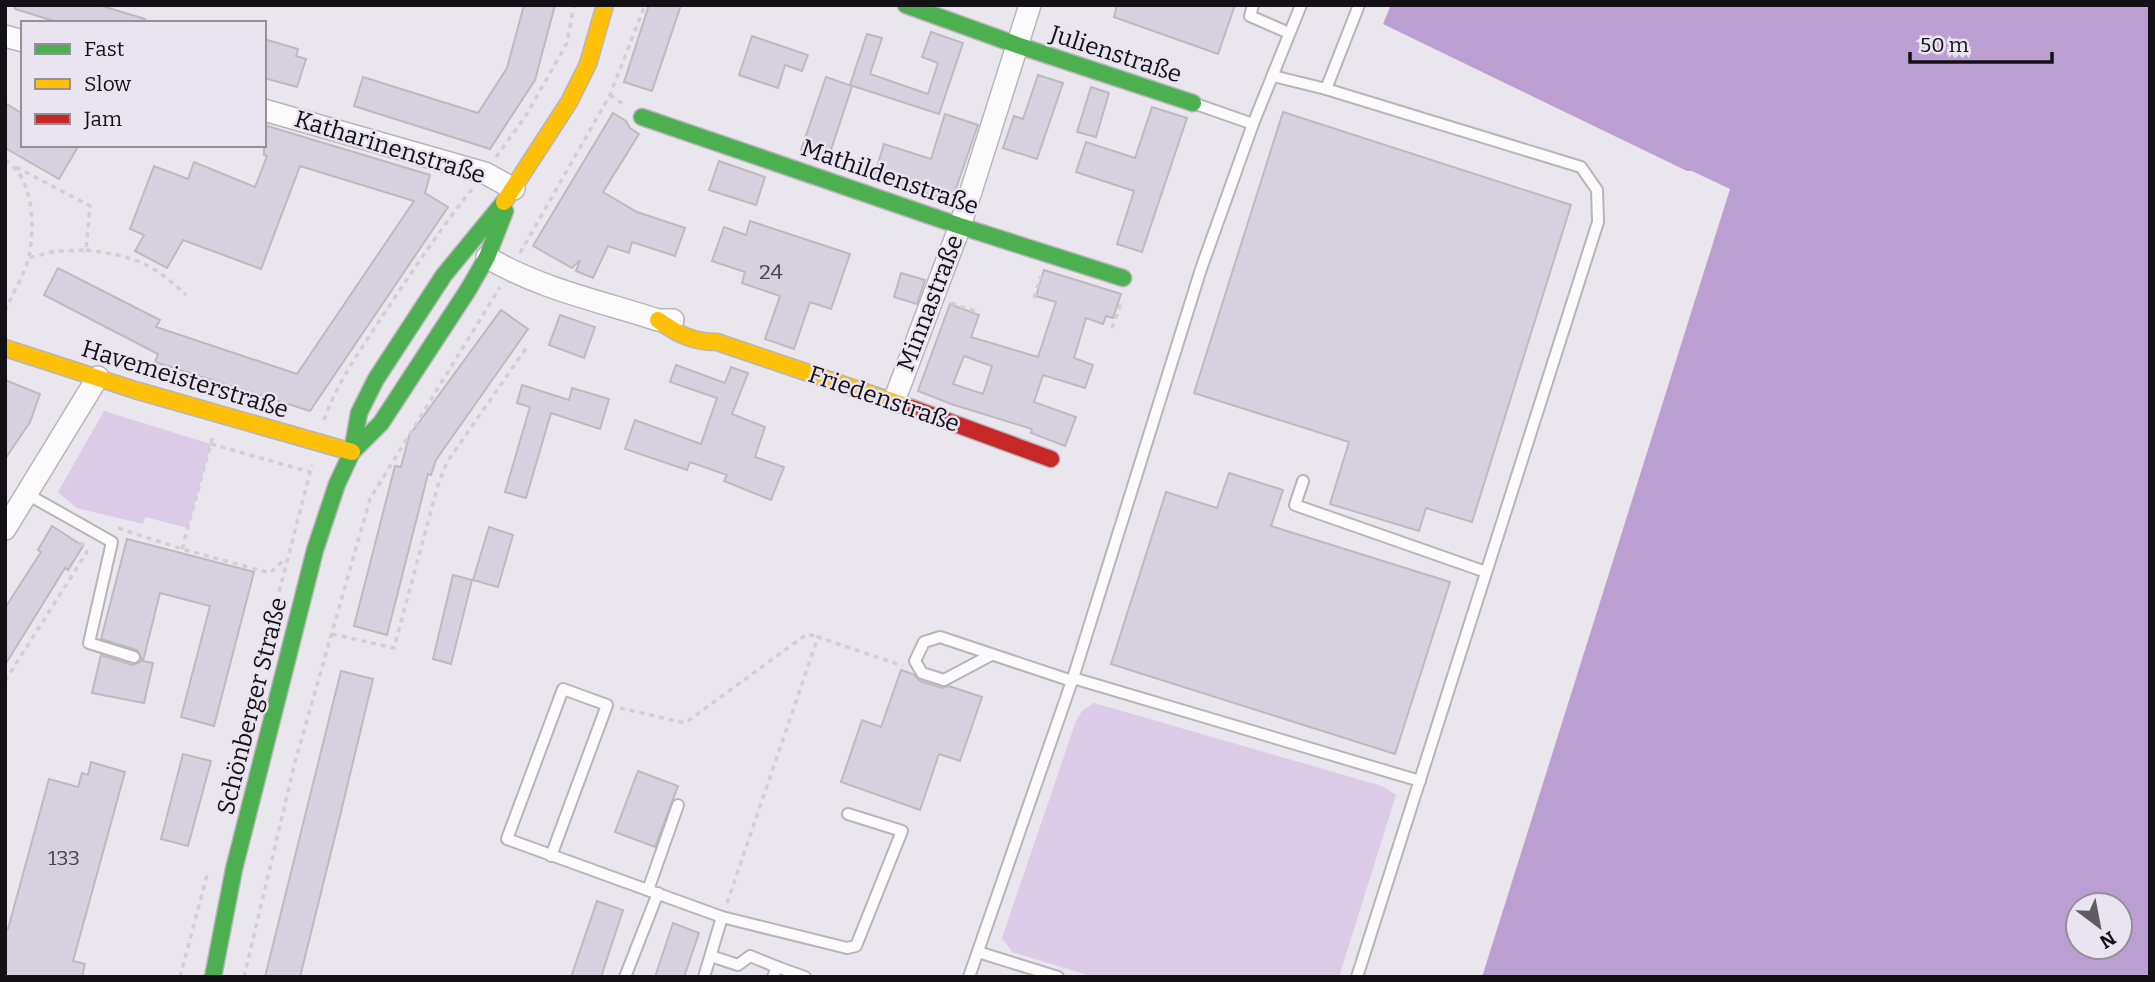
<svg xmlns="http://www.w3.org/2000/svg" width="2155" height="982" font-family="Bitter,serif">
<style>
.green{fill:#dbcbe6}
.water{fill:#bc9fd2;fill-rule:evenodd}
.building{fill:#d7d0de;stroke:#bdbabf;stroke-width:2;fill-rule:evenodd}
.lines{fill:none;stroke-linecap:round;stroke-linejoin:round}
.lane-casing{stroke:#b8b5ba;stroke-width:14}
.street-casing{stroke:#b8b5ba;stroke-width:24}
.fast-casing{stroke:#b8b5ba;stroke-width:19}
.slow-casing{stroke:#b8b5ba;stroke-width:19}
.jam-casing{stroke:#b8b5ba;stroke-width:19}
.path{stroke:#d0cfd1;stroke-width:3.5;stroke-dasharray:5 5;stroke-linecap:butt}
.lane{stroke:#fcfbfc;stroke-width:10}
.street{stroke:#fcfbfc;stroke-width:21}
.fast{stroke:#4caf50;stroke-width:16}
.slow{stroke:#ffc107;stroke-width:16}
.jam{stroke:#c62828;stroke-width:16}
.labels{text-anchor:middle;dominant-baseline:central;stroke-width:5;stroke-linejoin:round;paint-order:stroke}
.number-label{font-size:21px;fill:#47444a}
.street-label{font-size:24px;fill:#131115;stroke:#eae3f0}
</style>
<rect width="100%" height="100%" fill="#eae6ed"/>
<g class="green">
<polygon points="104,411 211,444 188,528 145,517 143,524 77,508 58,492"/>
<polygon points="1094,703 1382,786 1396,795 1339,977 1094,977 1012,952 1002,938 1076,721 1082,711"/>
</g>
<path class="water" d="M1391 5H2150V977H1482L1730 189 1692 171H1687L1383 24ZM2078 905H2120V947H2078Z"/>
<g class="building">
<polygon points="15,5 99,5 145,19 144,23 60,23 15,9"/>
<polygon points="524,5 555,5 535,80 490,149 354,106 363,77 478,113 507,68"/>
<polygon points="649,5 681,5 652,91 624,82"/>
<polygon points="1117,5 1235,5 1218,54 1114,17"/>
<polygon points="931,32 963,43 939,114 850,85 867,34 882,38 870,74 928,94 938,63 922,57"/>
<polygon points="752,36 808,55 802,71 785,65 778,88 739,75"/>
<polygon points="264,39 298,49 296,56 306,59 297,87 264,78"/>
<polygon points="1038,75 1063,83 1037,159 1003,148 1014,116 1023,119"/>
<polygon points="826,77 852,86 828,159 801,150"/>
<polygon points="1091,87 1109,93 1096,137 1077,132"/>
<polygon points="5,103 23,114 23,145 79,145 59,179 5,148"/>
<polygon points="1152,107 1187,118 1142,252 1117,244 1134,191 1076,172 1086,142 1135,158"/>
<polygon points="1283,112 1571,205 1472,522 1426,508 1419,531 1330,504 1349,442 1194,393"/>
<polygon points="613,113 626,121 630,128 639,134 603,192 637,212 685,228 675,256 632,242 629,253 608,246 593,278 576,271 580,260 572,268 533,246"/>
<polygon points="945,114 978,125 954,194 945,199 894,183 895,179 875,173 884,144 931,159"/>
<polygon points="264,125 430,175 425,193 448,207 310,411 155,362 158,354 44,295 58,268 160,320 156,327 297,374 414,201 300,166 261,269 183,240 167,268 135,251 144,235 130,229 154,166 188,179 194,162 255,187 267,156 264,155"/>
<polygon points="719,161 765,177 756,205 709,190"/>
<polygon points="750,221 850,254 831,309 810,302 794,349 765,339 780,296 742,283 745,272 712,261 724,227 746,235"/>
<path d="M1044 270 1121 294 1113 318 1106 316 1103 324 1086 318 1074 358 1093 365 1085 388 1043 375 1034 402 1076 417 1065 446 1031 433 1032 429 951 404 918 391 950 304 979 315 971 337 1038 357 1056 302 1036 296ZM964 356 992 366 983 394 953 384Z"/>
<polygon points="901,273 925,280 917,304 894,297"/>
<polygon points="501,310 528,329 436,460 431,475 428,474 387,635 354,626 395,466 401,467 409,436"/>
<polygon points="560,315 595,327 584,358 549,345"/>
<polygon points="676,365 725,383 731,367 748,373 732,414 765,427 755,457 784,467 771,500 724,481 727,475 690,462 687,470 625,449 635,420 701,444 717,398 670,382"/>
<polygon points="5,380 40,394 30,422 5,459"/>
<polygon points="522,385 569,400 572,388 609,399 600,429 551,413 526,498 505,492 530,407 517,403"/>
<polygon points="1229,473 1283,490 1271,526 1450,582 1395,754 1111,664 1166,492 1217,508"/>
<polygon points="52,526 83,546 68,570 65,568 5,665 5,608 41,552 38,550"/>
<polygon points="489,527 513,535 498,587 473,580"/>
<polygon points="127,539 254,572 214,726 181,717 210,606 160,593 143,661 153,663 144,703 92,693 101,655 132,665 139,663 142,659 137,650 101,639"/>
<polygon points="453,575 472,580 451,664 433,659"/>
<polygon points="901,670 913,674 920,681 942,688 949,686 982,697 960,761 939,754 920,810 841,782 862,720 881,727"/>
<polygon points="341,671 373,679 339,820 300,977 265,977"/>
<polygon points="183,754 211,761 188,846 161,839"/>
<polygon points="91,762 125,772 73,961 85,964 82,977 5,977 5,928 8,929 49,779 78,787 82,773 88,775"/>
<polygon points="638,771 678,786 655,847 615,832"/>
<polygon points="597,901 623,910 601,977 571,977"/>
<polygon points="673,923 699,933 684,977 655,977"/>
</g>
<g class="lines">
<g class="lane-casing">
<g id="lane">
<polyline points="1253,5 1250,16 1289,33"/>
<polyline points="1273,76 1326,89 1581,167 1597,190 1598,222 1357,977"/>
<polyline points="1326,89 1359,5"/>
<polyline points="1193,103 1253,124"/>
<polyline points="1303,481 1295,505 1486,572"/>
<polyline points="27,494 112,542 89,643 134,657"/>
<polyline points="991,655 944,680 922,673 915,661 924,642 940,637 1072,681"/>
<polyline points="1073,678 1420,781"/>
<polyline points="551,856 607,705 563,689 507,839 722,917"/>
<polyline points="648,890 678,805"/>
<polyline points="978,952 1058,977"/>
<polyline points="711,956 738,965 750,956 777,967"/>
<polyline points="625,977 658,893"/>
<polyline points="704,977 722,917 847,948 856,946 902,831 848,814"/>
<polyline points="773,977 777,967 805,977"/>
<polyline points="969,977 1073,678 1201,269 1253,124 1301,5"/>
</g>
</g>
<g class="street-casing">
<g id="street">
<polyline points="5,36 23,41"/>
<polyline points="264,110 485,173 514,189"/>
<path d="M487 257C537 288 603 302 658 320H673"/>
<polyline points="894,401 960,226 1030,5"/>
<polyline points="5,529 98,377"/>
</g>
</g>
<g class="fast-casing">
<g id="fast">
<polyline points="906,5 1017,45 1193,103"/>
<polyline points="642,117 960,226 1123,278"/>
<polyline points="352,452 381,423 468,290 487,257 505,211"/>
<polyline points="213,977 234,869 315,550 337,484 352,452 359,413 376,379 444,275 504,202"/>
</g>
</g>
<g class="slow-casing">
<g id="slow">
<polyline points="504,202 569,102 588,64 605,5"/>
<path d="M658 320C677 334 693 342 717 342L912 408"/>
<polyline points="5,348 135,390 352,452"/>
</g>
</g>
<g class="jam-casing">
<polyline id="jam" points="912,408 1051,459"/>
</g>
<g class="path">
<polyline points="610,95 623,104"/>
<polyline points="496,157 525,117 567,43 574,5"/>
<path d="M5 160C34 178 35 225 29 256 25 275 12 293 5 312"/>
<polyline points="16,167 90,206 86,250 56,251 28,258"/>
<path d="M86 250C133 256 151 262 186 295"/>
<polyline points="520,253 610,95 645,5"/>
<polyline points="1034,298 1041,276"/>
<polyline points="951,303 980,313"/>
<polyline points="1112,328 1122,300"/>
<path d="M324 420C335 387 357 355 376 326 407 279 438 232 472 189"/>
<polyline points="211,444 310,472"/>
<polyline points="118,528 182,549 270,573 284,560"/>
<polyline points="182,549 213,436"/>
<polyline points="332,634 394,648 438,485 447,462 527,347"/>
<polyline points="5,681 87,552 85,546 79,542"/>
<polyline points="249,708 312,465"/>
<polyline points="620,708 685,723 807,634 818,637"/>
<polyline points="727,903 818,637 903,666"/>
<polyline points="180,977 207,875"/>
<polyline points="244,977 295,762 370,499 500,287"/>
</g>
<use href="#lane" class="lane"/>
<use href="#street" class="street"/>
<use href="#fast" class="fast"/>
<use href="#slow" class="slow"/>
<use href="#jam" class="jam"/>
</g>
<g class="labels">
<g class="number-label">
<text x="771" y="272">24</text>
<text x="64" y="858">133</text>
</g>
<g class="street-label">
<text transform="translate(1116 54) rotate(18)">Julienstraße</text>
<text transform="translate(390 147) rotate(17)">Katharinenstraße</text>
<text transform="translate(890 177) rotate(19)">Mathildenstraße</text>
<text transform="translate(930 303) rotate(-69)">Minnastraße</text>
<text transform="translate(185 379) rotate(17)">Havemeisterstraße</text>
<text transform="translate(884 399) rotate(19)">Friedenstraße</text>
<text transform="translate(252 706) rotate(-76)">Schönberger Straße</text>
</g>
</g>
<rect width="2155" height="982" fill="none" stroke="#131115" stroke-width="14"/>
<rect x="21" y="21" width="245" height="126" fill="#eae3f0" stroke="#948f98" stroke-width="2"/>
<rect x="35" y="44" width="35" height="10" fill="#4caf50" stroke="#948f98" stroke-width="2"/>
<text x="84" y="56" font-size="21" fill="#131115">Fast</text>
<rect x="35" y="79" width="35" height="10" fill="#ffc107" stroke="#948f98" stroke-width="2"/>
<text x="84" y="91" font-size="21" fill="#131115">Slow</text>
<rect x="35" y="114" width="35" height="10" fill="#c62828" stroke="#948f98" stroke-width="2"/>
<text x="84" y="126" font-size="21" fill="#131115">Jam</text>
<g transform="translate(2099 926) rotate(148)"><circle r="33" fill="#eae3f0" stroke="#948f98" stroke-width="2"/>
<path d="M0-5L12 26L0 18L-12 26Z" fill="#5e5c61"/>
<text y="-10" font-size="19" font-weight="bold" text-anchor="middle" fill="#131115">N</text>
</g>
<path d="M1910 52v10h142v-10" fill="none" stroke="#131115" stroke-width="3.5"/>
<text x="1920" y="52" font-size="21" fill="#131115" stroke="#eae3f0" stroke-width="5" paint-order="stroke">50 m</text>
</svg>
